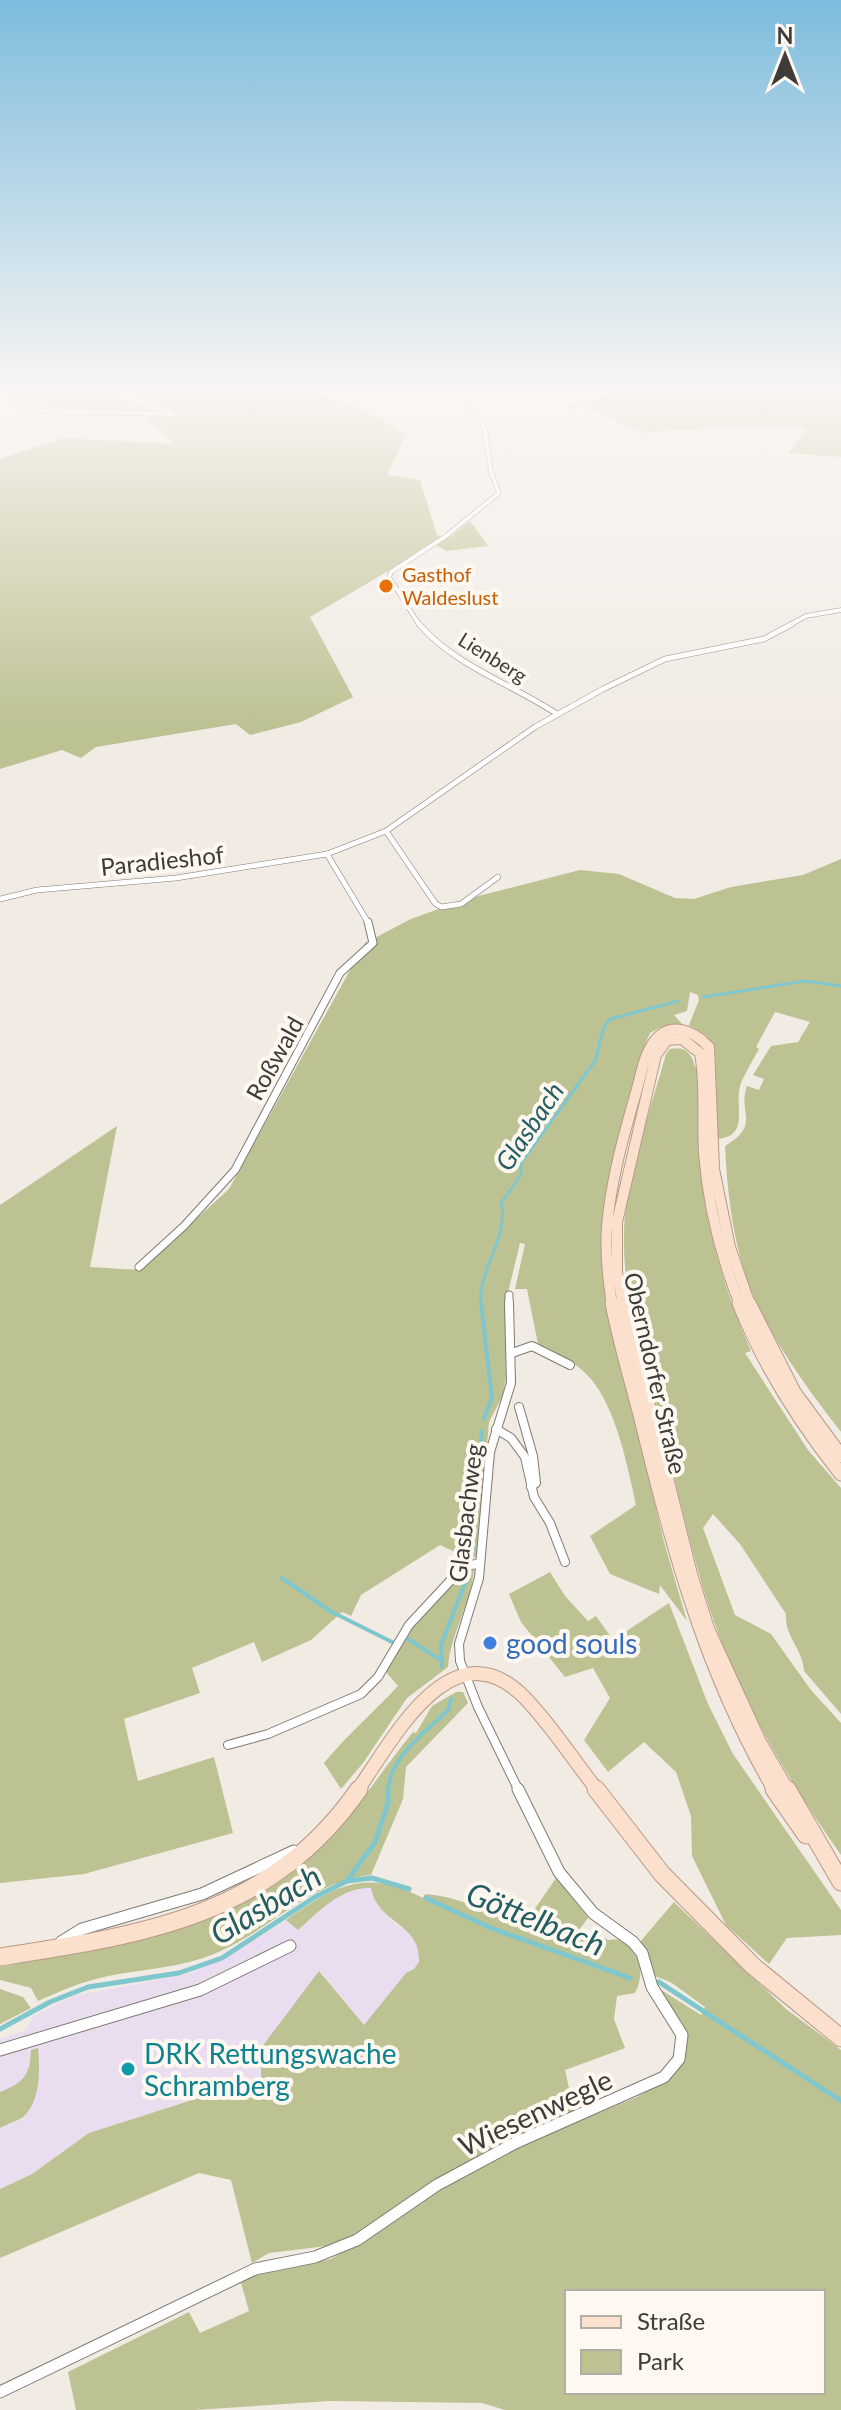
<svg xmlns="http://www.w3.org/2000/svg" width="841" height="2410" font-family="Lato,sans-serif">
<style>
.commercial{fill:#eaddf0}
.green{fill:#bdc293;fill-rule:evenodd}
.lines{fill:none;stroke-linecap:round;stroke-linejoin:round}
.stream-far3{stroke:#80c7cd;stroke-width:2}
.stream-far2{stroke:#80c7cd;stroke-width:3}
.stream-far1{stroke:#80c7cd;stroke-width:4}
.stream{stroke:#80c7cd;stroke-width:5}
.street-far4-casing{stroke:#7f7a73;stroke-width:5}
.street-far3-casing{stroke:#7f7a73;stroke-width:6}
.street-far2-casing{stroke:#7f7a73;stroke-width:9}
.street-far1-casing{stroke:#7f7a73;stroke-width:10}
.street-casing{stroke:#7f7a73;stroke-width:13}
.primary-far2-casing{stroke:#b79985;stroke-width:12}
.primary-far1-casing{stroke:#b79985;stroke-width:15}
.primary-casing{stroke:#b79985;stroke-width:19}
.street-far4{stroke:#fff;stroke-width:4}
.street-far3{stroke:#fff;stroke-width:5}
.street-far2{stroke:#fff;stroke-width:7}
.street-far1{stroke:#fff;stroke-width:8}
.street{stroke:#fff;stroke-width:11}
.primary-far2{stroke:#fbe0ce;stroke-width:10}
.primary-far1{stroke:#fbe0ce;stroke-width:13}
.primary{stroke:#fbe0ce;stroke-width:17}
.food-dot{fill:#e8710a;stroke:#fef8f1;stroke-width:3}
.shop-dot{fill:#3f7fe0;stroke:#fef8f1;stroke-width:3}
.culture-dot{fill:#0f9aa8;stroke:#fef8f1;stroke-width:3}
.labels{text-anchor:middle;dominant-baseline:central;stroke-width:8;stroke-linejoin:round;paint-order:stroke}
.far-food-label{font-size:20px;fill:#c56008;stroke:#fef8f1;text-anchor:start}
.far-street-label{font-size:20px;fill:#3e3c39;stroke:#fef8f1}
.street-label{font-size:24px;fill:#3e3c39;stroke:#fef8f1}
.water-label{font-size:26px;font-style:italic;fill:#235e63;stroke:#fef8f1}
.near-shop-label{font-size:28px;fill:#366cbe;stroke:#fef8f1;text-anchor:start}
.near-culture-label{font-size:28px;fill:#0d838f;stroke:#fef8f1;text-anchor:start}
.near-street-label{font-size:28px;fill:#3e3c39;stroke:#fef8f1}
.near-water-label{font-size:32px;font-style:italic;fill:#235e63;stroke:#fef8f1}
</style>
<rect width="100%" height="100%" fill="#f1ebe4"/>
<polygon class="commercial" points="360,1888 372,1888 376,1903 397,1926 408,1929 416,1938 420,1951 419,1962 414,1969 406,1973 364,2025 320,1971 261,2077 89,2133 32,2174 0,2189 0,2128 22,2119 29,2109 38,2082 30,2068 22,2083 0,2092 0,2039 26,2030 33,2016 74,1996 184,1975 227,1957 286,1920 298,1930 334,1899"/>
<g class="green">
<path d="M0 390C55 390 110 390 165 390 245 390 339 380 405 436L387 475 420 480 437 535 449 538 470 521 488 546 447 551 434 544 310 617 353 697 301 722 250 735 236 724 96 747 81 758 62 750 0 769V459L63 438 174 444 143 413 114 414 0 402Z"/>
<polygon points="638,390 841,390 841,457 788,453 806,430 799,428 707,428 645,433 586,407 614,395"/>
<path d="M841 859V1432C805 1385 764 1331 745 1274 732 1232 727 1190 725 1146 762 1123 737 1114 747 1086L759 1090 764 1079 753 1075 771 1046 798 1042 810 1022 775 1012 756 1047 759 1049C753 1060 746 1071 741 1083 733 1104 751 1136 718 1139L715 1048 707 1036 689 1025 699 1000 698 995 690 992 687 1011 674 1015 682 1024 659 1028 650 1033 643 1049 628 1104 602 1264 604 1288 664 1542 687 1621 660 1585 659 1594 610 1574 590 1536 636 1505C628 1468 616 1407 590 1378 577 1363 555 1351 538 1344L527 1289H515L525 1244 520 1243 505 1305 506 1377 503 1395 489 1422 477 1557H466L440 1545 361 1595 351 1616 342 1612 311 1640 262 1662 254 1642 192 1668 200 1693 124 1719 138 1781 214 1757 233 1833 84 1874 0 1883V1205L117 1126 90 1267 140 1270 229 1189 365 943 411 919 463 900 580 870 619 874 675 898 694 899 731 887 803 875Z"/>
<path d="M670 1049C685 1046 692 1053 695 1067H698C698 1178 706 1248 751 1351L745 1353 808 1450 841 1488V1714L804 1671C803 1649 784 1636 786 1614L740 1544 713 1514 703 1528 735 1615 771 1634 811 1690 841 1723V1855C794 1788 749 1716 720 1638 695 1572 681 1501 663 1433 645 1367 622 1300 624 1231 625 1180 652 1105 666 1054Z"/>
<path d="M474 1569C471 1605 451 1632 448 1667L407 1698 363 1763 341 1789 324 1763C347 1735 374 1712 398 1686L386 1672 411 1628 465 1571Z"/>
<polygon points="550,1572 565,1596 588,1621 596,1616 613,1640 669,1603 708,1704 733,1754 841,1910 841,1935 787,1938 769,1964 726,1925 692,1856 691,1816 676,1772 644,1742 608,1772 584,1740 610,1698 593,1668 565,1677 521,1622 509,1594"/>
<path d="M456 1692H463L468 1703 406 1767 403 1799 371 1875C317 1880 277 1922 231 1946 179 1973 139 1966 89 1981 71 1986 54 1994 38 2001L31 1988 0 1980V1967C113 1944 236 1933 321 1847 356 1812 382 1770 413 1732L416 1733 432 1706Z"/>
<path d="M556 1878 588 1918 579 1930 588 1940 596 1933 608 1940 621 1939C639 1954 646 1971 635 1993L617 1996 614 2019 625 2048 565 2070 575 2115 521 2133 496 2153 345 2240 327 2246 269 2253 252 2263 231 2180 199 2173 0 2258V2189L32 2174 89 2133 261 2078V2048L319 1971 364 2025 406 1973 414 1969 419 1962C421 1922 378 1925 371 1888 341 1887 320 1911 298 1930L286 1920C336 1885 364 1868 423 1898L425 1894C459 1896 492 1914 523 1926Z"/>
<path d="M674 1902 786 2009 841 2050V2410H505L482 2403 330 2401 195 2410H76L68 2372 189 2312 200 2333 249 2311 241 2283 255 2275 331 2259 389 2223 437 2188 552 2132 637 2097 669 2078 685 2035 683 2024 658 1988 701 2015 705 2007 672 1983 653 1975 640 1942ZM567 2292H823V2392H567Z"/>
<polygon points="0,1989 23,1997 31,2008 0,2024"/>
<path d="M38 2048C40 2068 41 2102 23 2117 18 2121 7 2124 0 2128V2092C24 2082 30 2076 31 2050Z"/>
</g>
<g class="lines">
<polyline class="stream-far3" points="572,408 635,390"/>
<g class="stream-far2">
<polyline points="703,997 805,981 841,986"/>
<path d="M481 1305C477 1270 510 1237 501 1203L521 1175V1163L595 1061 604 1027 610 1019 678 1001"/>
</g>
<g class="stream-far1">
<polyline points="481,1303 492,1398 484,1419"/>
<polyline points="472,1558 482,1431"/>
<polyline points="282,1578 330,1611 392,1642"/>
<polyline points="408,1639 441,1660"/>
<polyline points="442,1667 441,1645 470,1570"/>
<path d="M388 1791C390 1756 424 1734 448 1710L451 1699"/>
</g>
<g class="stream">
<polyline points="347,1881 372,1878 409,1889"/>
<polyline points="426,1898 491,1928 630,1978"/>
<polyline points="659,1982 841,2101"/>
<polyline points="0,2029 50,2002 88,1987 179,1973 222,1958 315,1897 347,1881 375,1842 388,1803 388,1789"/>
</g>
<g class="street-far4-casing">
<g id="street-far4">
<polyline points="0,399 38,411 173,414 105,390"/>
<polyline points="420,626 389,577 391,572 446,536 499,493 491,472 485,430 461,390"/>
<polyline points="788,626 806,616 841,610"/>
</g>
</g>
<g class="street-far3-casing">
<g id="street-far3">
<path d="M419 624C455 666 512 684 557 714"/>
<polyline points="386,831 435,903 441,907 461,904 498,877"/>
<polyline points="327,854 369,924"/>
<polyline points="0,899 37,890 176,878 327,854 386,831 535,727 603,689 665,659 764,639 792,624"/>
</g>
</g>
<g class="street-far2-casing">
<g id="street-far2">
<polyline points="139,1267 184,1226 235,1170 340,973 373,943 368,922"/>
<polyline points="509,1295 509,1305"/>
</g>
</g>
<g class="street-far1-casing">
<g id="street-far1">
<polyline points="509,1303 511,1383 490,1452 479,1578 459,1644 460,1661 478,1707 519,1791"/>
<polyline points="512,1353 532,1346 570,1365"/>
<polyline points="519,1407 533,1456 536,1483 531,1487"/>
<polyline points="496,1429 511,1438 525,1457 534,1497 550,1523 565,1562"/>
<polyline points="228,1745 268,1734 361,1694 378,1677 409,1625 463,1567 480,1563"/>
</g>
</g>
<g class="street-casing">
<g id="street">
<polyline points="61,1942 82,1929 202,1894 294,1851"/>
<polyline points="0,2050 200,1990 290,1946"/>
<polyline points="0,2392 255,2269 315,2257 357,2240 437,2185 515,2143 664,2077 679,2059 682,2035 652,1987 642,1953 633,1942 593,1913 559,1872 518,1789"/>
</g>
</g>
<g class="primary-far2-casing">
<g id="primary-far2">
<path d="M612 1305C608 1279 605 1253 607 1226 611 1180 624 1134 637 1089 641 1074 644 1056 653 1043 669 1020 693 1030 709 1047L714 1169 730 1247 750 1305"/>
<path d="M623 1305 617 1272V1222L656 1055 667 1040 682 1039 700 1053C706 1086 702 1120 704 1153 708 1205 721 1257 740 1305"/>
</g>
</g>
<g class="primary-far1-casing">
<g id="primary-far1">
<path d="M612 1303C620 1345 633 1386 643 1427 674 1555 708 1677 775 1791"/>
<polyline points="623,1303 691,1576 708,1630 759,1741 788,1791"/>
<path d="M739 1303C764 1366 799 1421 841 1474"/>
<polyline points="749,1303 794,1392 841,1456"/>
<path d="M357 1791C393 1740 452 1623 525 1698 552 1726 574 1761 598 1791"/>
</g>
</g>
<g class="primary-casing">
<g id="primary">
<polyline points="596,1789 662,1874 753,1966 841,2038"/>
<polyline points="774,1789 806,1835"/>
<polyline points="787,1789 841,1882"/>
<path d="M0 1957C142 1935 270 1917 359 1789"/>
</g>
</g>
<use href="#street-far4" class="street-far4"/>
<use href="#street-far3" class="street-far3"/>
<use href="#street-far2" class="street-far2"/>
<use href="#street-far1" class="street-far1"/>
<use href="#street" class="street"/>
<use href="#primary-far2" class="primary-far2"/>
<use href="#primary-far1" class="primary-far1"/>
<use href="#primary" class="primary"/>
</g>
<linearGradient id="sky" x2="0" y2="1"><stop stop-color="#7ebcdd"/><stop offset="0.54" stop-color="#f9f6f3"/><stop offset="1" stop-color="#f9f6f3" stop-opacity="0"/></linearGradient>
<rect width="841" height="728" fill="url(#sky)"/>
<circle class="food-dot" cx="386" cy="586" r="8"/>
<circle class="shop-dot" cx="490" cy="1643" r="8"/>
<circle class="culture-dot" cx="128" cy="2069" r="8"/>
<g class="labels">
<g class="far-food-label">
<text x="402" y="574">Gasthof<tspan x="402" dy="23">Waldeslust</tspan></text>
</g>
<g class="far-street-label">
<text transform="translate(493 657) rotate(32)">Lienberg</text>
</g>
<g class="street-label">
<text transform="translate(162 860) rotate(-6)">Paradieshof</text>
<text transform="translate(274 1058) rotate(-61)">Roßwald</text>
<text transform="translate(656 1373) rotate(77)">Oberndorfer Straße</text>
<text transform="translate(465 1513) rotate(-83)">Glasbachweg</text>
</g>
<g class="water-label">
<text transform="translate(529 1126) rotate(-56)">Glasbach</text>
</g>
<g class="near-shop-label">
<text x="506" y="1643">good souls</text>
</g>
<g class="near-culture-label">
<text x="144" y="2053">DRK Rettungswache<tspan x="144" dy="32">Schramberg</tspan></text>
</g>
<g class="near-street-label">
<text transform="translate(535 2112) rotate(-25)">Wiesenwegle</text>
</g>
<g class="near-water-label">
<text transform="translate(265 1904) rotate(-31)">Glasbach</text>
<text transform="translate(536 1918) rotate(22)">Göttelbach</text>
</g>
</g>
<rect x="565" y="2290" width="260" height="104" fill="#fef8f1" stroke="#b1ada7" stroke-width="2"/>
<rect x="581" y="2316" width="40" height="12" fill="#fbe0ce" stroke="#b1ada7" stroke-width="2"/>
<text x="637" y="2330" font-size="24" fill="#3e3c39">Straße</text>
<rect x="581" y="2350" width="40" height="24" fill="#bdc293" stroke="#b1ada7" stroke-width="2"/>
<text x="637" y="2370" font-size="24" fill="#3e3c39">Park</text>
<g transform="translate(785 56)" stroke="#fef8f1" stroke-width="6" paint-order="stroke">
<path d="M0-6L14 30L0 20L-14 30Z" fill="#3e3c39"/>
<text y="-12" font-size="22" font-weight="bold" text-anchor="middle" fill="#3e3c39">N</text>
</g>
</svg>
